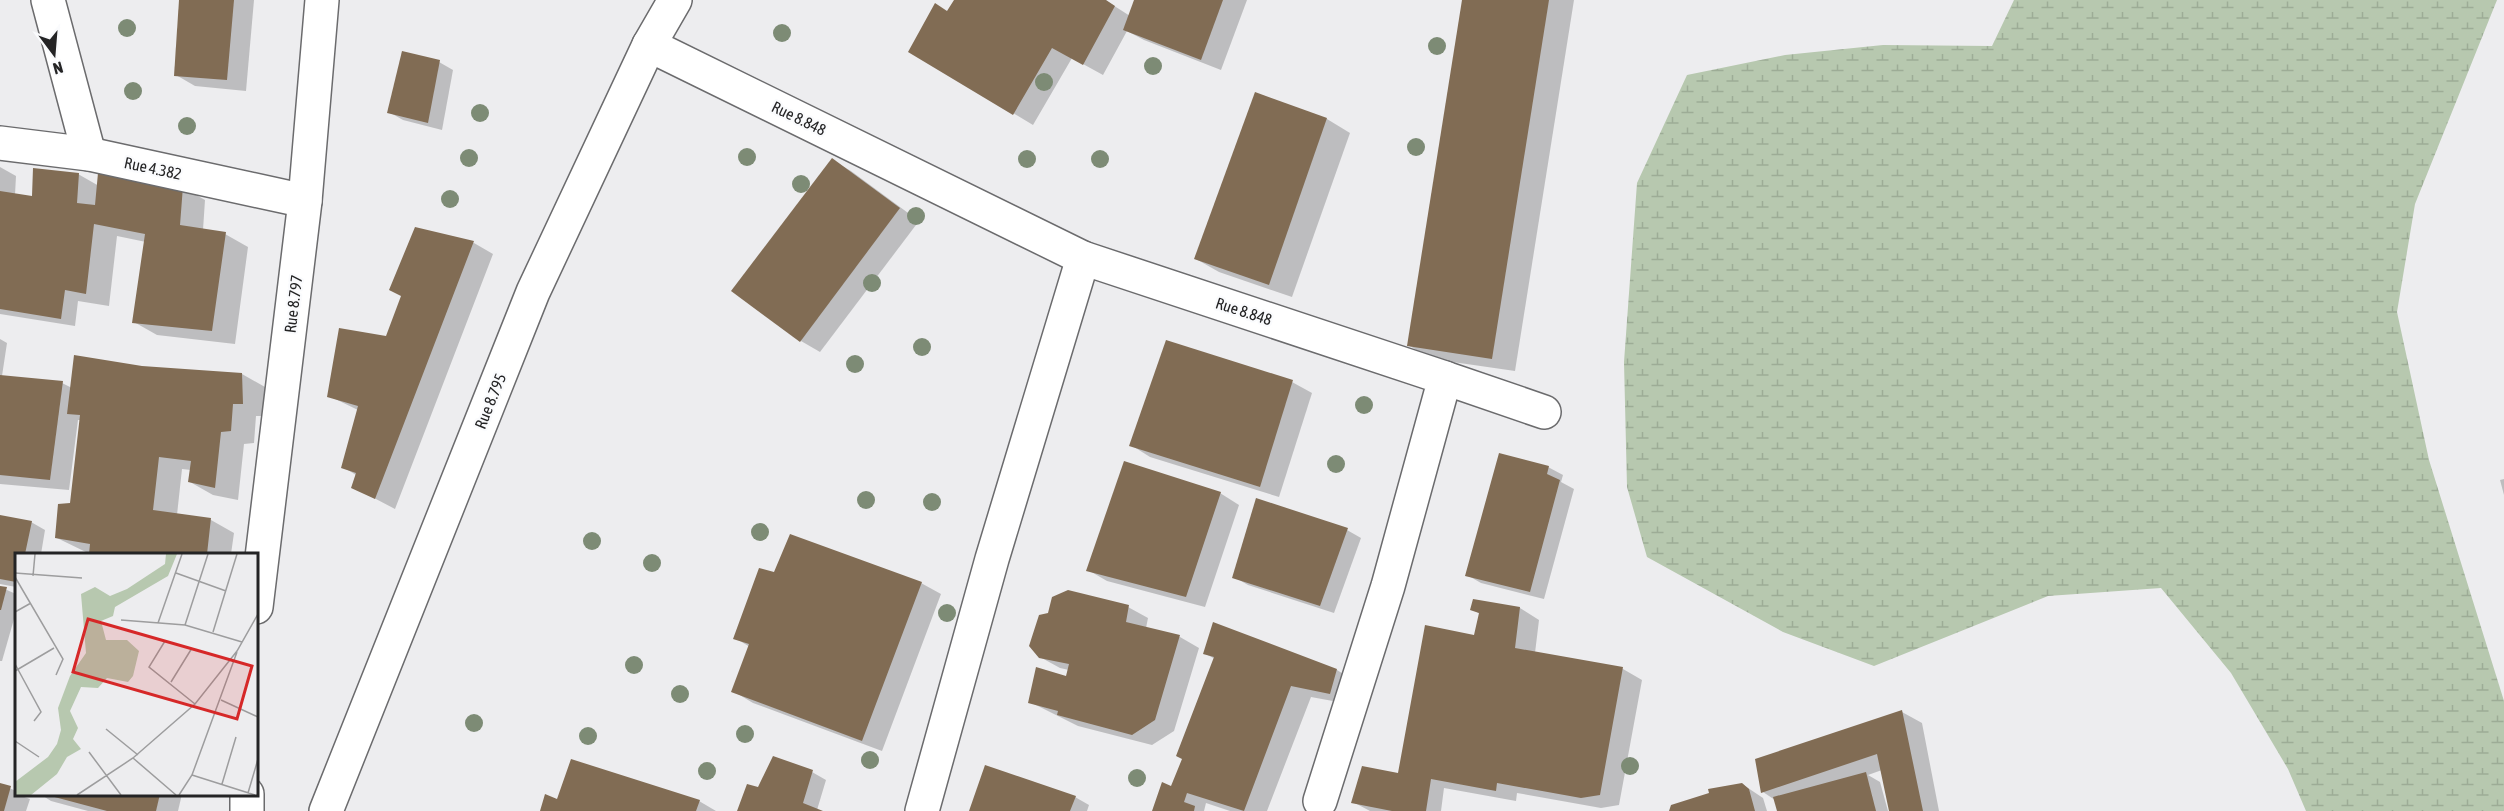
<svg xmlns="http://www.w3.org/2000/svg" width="2504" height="811" font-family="'Asap Condensed',sans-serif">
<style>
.wetland{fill:url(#wetland-marsh)}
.shadow{fill:#0003}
.building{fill:#816c54}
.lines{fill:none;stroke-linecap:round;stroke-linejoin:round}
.minor-casing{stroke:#6b6b6d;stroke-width:36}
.highway-casing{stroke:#6b6b6d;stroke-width:36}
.minor{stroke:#fff;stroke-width:33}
.highway{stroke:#fff;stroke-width:33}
.tree{fill:#7d8b75}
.labels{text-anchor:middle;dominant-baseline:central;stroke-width:4.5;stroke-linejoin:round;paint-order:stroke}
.street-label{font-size:16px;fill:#242425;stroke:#fafbfd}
.inset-road{fill:none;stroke:#9d9d9e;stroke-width:1.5}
.view{fill:#d62828;fill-opacity:0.15;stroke:#d62828;stroke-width:3}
.inset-edge{fill:none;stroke:#242425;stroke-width:3}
</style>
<defs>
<pattern id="wetland-marsh" width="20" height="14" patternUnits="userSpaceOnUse" patternTransform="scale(1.5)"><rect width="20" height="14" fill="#b7c8af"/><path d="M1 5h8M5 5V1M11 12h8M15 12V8" fill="none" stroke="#9dac96"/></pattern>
</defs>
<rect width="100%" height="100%" fill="#ededef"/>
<polygon class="wetland" points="2014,0 2497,0 2415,204 2397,312 2429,460 2504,701 2504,811 2306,811 2288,769 2231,673 2161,588 2048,596 1874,666 1783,632 1647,557 1627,487 1624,362 1637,183 1687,75 1785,55 1883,45 1992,46"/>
<g class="shadow">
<polygon points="181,0 254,0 246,91 195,86 176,75"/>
<polygon points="956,0 1105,0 1130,16 1136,0 1247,0 1221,70 1144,40 1127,31 1103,75 1072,58 1033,125 910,51 948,13"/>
<polygon points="1464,0 1574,0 1515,371 1432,359 1408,345"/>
<polygon points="439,62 453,70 442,130 403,120 389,112"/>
<polygon points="1256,94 1327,119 1350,133 1292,297 1219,272 1196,259"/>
<polygon points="832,160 851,171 919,221 820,352 801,341"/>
<polygon points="0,167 16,176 15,195 34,197 78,174 99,186 182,187 205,200 203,230 225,234 248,247 235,344 157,335 134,322 146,242 117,236 109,306 78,301 75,326 0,314"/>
<polygon points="416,229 474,243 493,254 395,509 353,487 356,475 343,467 358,410 329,396 387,338 402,296"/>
<polygon points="0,339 7,343 2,376 62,383 72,388 142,367 242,374 265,387 265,416 256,416 254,443 244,444 238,500 213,495 190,482 191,470 182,469 177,515 211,520 234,533 231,554 90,554 57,538 71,505 81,420 78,420 69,490 0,484"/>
<polygon points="1292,382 1312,393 1279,497 1150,457 1131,445"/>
<polygon points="1548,467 1563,475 1561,482 1574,489 1544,599 1481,583 1467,575"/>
<polygon points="2504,479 2504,495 2500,480"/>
<polygon points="1220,493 1239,505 1205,607 1107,581 1088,570"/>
<polygon points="0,517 31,522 45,530 41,554 16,554 16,587 0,584"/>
<polygon points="1347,530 1361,538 1334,613 1248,585 1234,577"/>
<polygon points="775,574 921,583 941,594 882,751 753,703 733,691 750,647 735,638"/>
<polygon points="0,587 16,594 16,612 2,661 0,661"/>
<polygon points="1128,607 1148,618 1146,628 1180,637 1199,648 1174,731 1152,745 1078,726 1030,702 1067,678 1069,670 1060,668 1040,657"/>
<polygon points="1520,608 1539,620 1535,653 1623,669 1642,680 1619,805 1601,808 1517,793 1516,801 1444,788 1441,811 1370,811 1353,802 1406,776 1475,637 1480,614 1472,609"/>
<polygon points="1204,653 1337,670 1356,682 1349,704 1311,697 1267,811 1230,811 1206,803 1204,811 1154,811 1172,787 1183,759 1215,659"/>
<polygon points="1902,712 1922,723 1939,811 1891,811 1882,770 1868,775 1880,782 1888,811 1778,811 1775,800 1763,792"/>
<polygon points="812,772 826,780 817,810 819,811 739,811 759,789"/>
<polygon points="0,784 16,791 16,794 30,799 26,811 0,811"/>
<polygon points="1742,784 1763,798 1767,811 1670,811 1710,794"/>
<polygon points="40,794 182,794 178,811 88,811 51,801"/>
<polygon points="1075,797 1089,805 1087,811 970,811"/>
<polygon points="558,801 699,801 716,811 541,811"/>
</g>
<g class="building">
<polygon points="179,0 234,0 227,80 174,76"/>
<polygon points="954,0 1106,0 1115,6 1083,65 1052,48 1013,115 908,52 935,3 947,11"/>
<polygon points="1134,0 1223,0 1201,60 1123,30"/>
<polygon points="1462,0 1549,0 1492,359 1407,346"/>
<polygon points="402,51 440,60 428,123 387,113"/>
<polygon points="1255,92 1327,118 1269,285 1194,259"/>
<polygon points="832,158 900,208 800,342 731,291"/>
<polygon points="33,168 79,173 77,203 95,205 98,173 183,186 180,225 226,232 212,331 132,323 145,234 94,224 86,294 65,290 61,319 0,309 0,191 32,196"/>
<polygon points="415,227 474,241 375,499 351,488 356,473 341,468 358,406 327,397 339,328 386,336 401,296 389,290"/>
<polygon points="1166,340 1293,380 1260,487 1129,446"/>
<polygon points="74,355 142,366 242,373 243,404 233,404 231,431 221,432 215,488 188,482 191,461 159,457 153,510 211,518 207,554 89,554 90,544 55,538 58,504 70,503 80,415 67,414"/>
<polygon points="0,375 63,381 50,480 0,475"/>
<polygon points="1499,453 1549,466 1547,474 1560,480 1530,592 1465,576"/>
<polygon points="1124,461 1221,492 1186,597 1086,571"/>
<polygon points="1256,498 1348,528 1320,606 1232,578"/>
<polygon points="0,515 32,521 25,554 16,554 16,582 0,579"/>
<polygon points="790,534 922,582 862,741 731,692 749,644 733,639 759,568 774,572"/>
<polygon points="0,586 7,587 1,610 0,610"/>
<polygon points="1068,590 1129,605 1126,622 1180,635 1155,720 1132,735 1057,715 1058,711 1028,703 1036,667 1066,676 1069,664 1039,658 1029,646 1039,615 1048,613 1052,597"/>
<polygon points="1473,599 1520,607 1515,648 1623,667 1600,795 1581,798 1497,783 1496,791 1431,779 1426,811 1392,811 1351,803 1362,766 1398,773 1425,625 1474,635 1479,613 1470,610"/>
<polygon points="1213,622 1337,669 1330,694 1291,686 1244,811 1187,793 1184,802 1195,806 1194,811 1152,811 1162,782 1171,786 1182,759 1176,756 1214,657 1203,654"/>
<polygon points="1902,710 1923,811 1889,811 1877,754 1761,793 1755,759"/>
<polygon points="773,756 813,770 803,803 823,811 737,811 747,784 758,787"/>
<polygon points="571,759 700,800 696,811 540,811 545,794 557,799"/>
<polygon points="985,765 1076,796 1070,811 969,811"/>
<polygon points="1866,772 1876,811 1777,811 1773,797"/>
<polygon points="0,783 11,786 4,811 0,811"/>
<polygon points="1742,783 1749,789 1755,811 1669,811 1671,805 1709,793 1708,789"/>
<polygon points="160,794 156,811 107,811 47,795"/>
</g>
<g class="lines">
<g class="minor-casing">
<g id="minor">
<polyline points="48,0 89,154"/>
<polyline points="649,45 1083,258 1445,378 1388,586 1320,801"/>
<polyline points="0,143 89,154 305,201"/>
<polyline points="1445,378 1544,412"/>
<polyline points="256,607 305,201 322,0"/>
<polyline points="247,794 247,811"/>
<polyline points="922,811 992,559 1083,258"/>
</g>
</g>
<g class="highway-casing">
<polyline id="highway" points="326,811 533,292 649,45 675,0"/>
</g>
<use href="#minor" class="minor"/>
<use href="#highway" class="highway"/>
</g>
<g class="tree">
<circle cx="127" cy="28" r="9"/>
<circle cx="782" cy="33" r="9"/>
<circle cx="1437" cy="46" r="9"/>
<circle cx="1153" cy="66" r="9"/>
<circle cx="1044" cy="82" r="9"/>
<circle cx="133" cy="91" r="9"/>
<circle cx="480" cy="113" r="9"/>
<circle cx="187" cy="126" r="9"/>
<circle cx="1416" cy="147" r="9"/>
<circle cx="747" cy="157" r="9"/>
<circle cx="469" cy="158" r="9"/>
<circle cx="1027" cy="159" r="9"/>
<circle cx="1100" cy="159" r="9"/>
<circle cx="801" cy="184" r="9"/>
<circle cx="450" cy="199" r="9"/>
<circle cx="916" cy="216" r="9"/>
<circle cx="872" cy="283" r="9"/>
<circle cx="922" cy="347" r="9"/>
<circle cx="855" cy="364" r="9"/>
<circle cx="1364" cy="405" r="9"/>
<circle cx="1336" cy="464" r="9"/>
<circle cx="866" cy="500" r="9"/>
<circle cx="932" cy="502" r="9"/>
<circle cx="760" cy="532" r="9"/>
<circle cx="592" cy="541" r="9"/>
<circle cx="652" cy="563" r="9"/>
<circle cx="947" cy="613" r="9"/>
<circle cx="634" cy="665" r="9"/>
<circle cx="680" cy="694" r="9"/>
<circle cx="474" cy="723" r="9"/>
<circle cx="745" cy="734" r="9"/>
<circle cx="588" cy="736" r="9"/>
<circle cx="870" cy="760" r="9"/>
<circle cx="1630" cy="766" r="9"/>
<circle cx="707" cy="771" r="9"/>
<circle cx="1137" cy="778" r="9"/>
</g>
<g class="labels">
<g class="street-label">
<text transform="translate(799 118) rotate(26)">Rue 8.848</text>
<text transform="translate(153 168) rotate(12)">Rue 4.382</text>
<text transform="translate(293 304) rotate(-83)">Rue 8.797</text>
<text transform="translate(1244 311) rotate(18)">Rue 8.848</text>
<text transform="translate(490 401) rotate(-68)">Rue 8.795</text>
</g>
</g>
<g transform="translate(15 553)">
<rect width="243" height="243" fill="#ededef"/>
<path d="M151 1H162L153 23 100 54 98 63 86 68 91 87H112L124 98 118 123 113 129 92 125 83 135 66 134 55 158 63 175 58 186 66 196 52 204 42 221 16 242H0V229L33 204 42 191 46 177 43 155 55 123 71 100 66 41 80 34 95 43 112 36 150 11Z" fill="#b7c8af"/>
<path class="inset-road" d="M0 20 67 25M161 20 211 38M18 23 20 1M0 24 48 106 41 122M0 59 16 50M106 67 170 72 227 89M143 70 167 1M170 72 193 1M198 79 222 1M150 88 134 114 180 151M0 111 26 159 19 168M0 118 39 95M156 129 177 95M206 147 243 164M91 176 123 202M0 188 24 204M74 199 106 242M118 205 161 242M177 222 240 242M207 231 221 184M233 240 243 206M62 242 118 205 180 151 222 98 243 61M164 242 177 222 222 99"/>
<path class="view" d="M73 66 237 113 222 166 58 119Z"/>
<rect width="243" height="243" class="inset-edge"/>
</g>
<g transform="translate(54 54) rotate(164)" stroke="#fafbfd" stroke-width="4.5" paint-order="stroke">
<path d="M0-4.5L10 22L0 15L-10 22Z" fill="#242425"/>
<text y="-9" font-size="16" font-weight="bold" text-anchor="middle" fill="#242425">N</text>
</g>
</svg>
